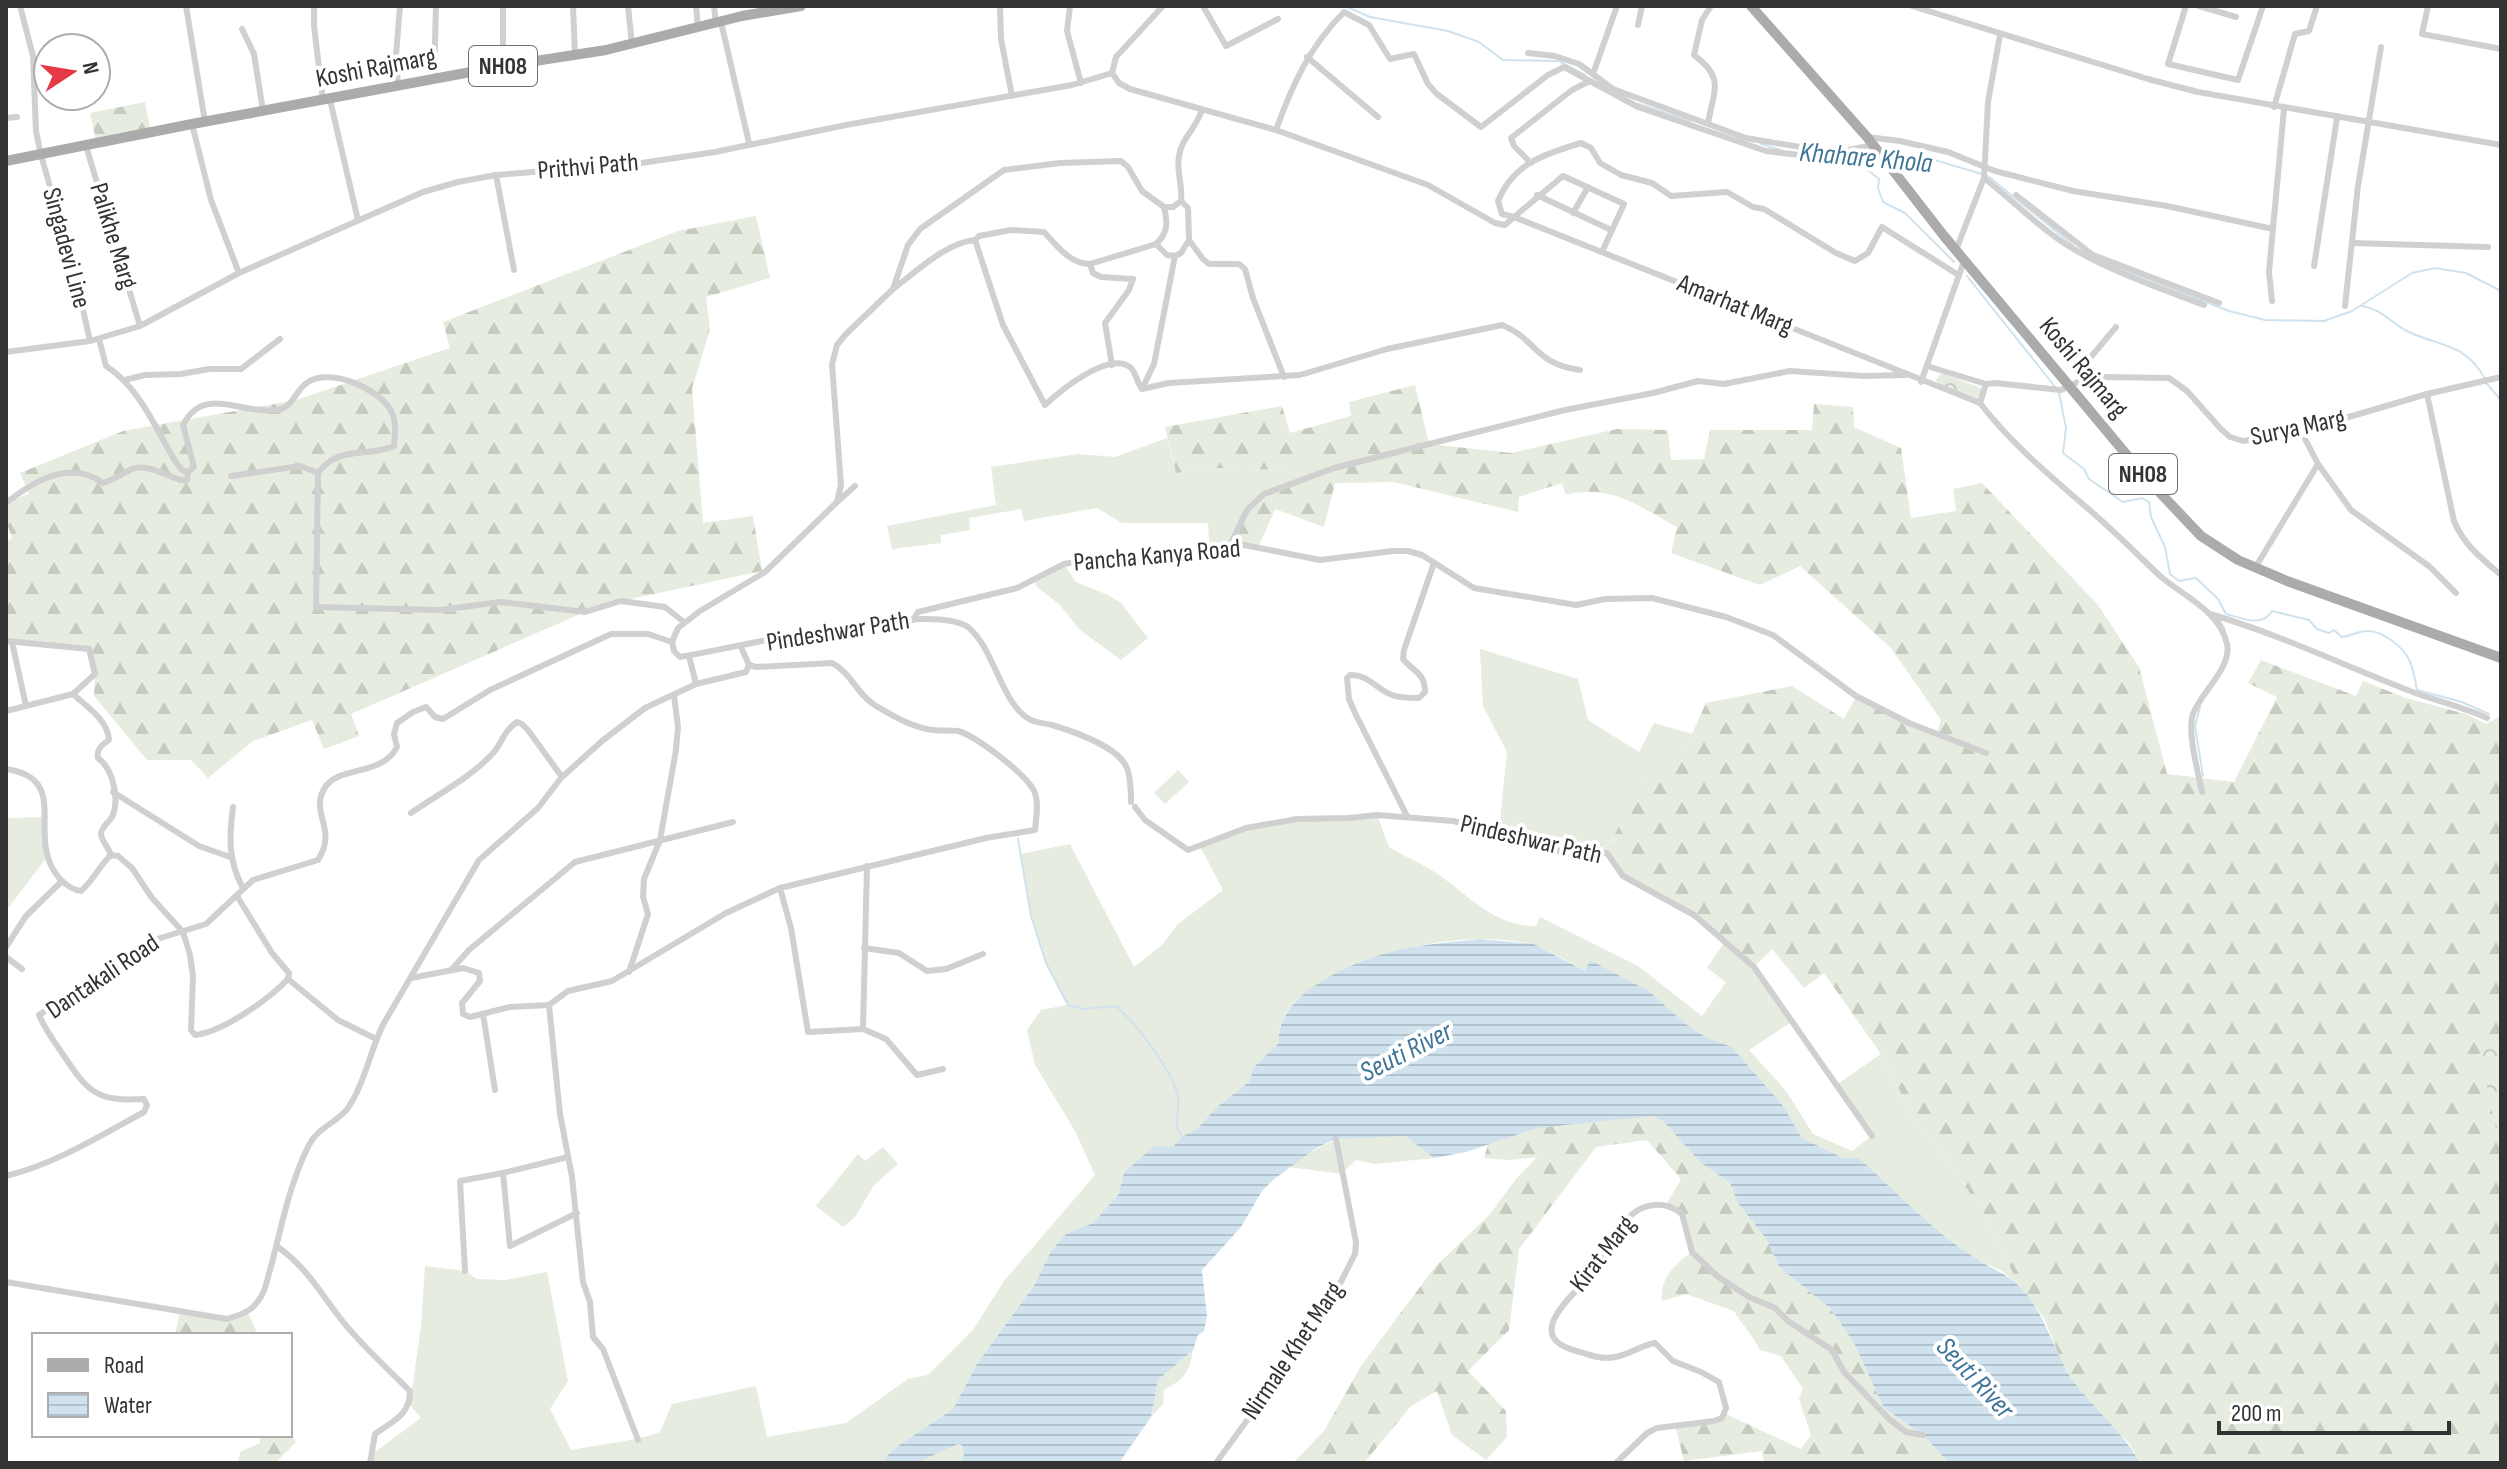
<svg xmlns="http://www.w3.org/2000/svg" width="2507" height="1469" font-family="'Sofia Sans Condensed',sans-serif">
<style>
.grass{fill:#e6ecdf}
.forest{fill:url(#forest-firs)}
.park{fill:url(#park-crowns)}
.water{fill:url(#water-rules)}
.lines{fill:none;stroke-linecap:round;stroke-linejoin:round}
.stream{stroke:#cfe2ee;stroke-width:2}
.street{stroke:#d0d0d0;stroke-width:6}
.primary{stroke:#ababab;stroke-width:10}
.labels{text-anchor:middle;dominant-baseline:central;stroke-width:8;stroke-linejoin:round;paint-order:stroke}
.shield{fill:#fff;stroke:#707070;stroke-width:2}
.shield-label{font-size:24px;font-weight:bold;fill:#333}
.street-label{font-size:26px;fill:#333;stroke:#fff}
.water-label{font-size:28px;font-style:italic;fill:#3f7597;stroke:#fff}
</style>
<defs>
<pattern id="forest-firs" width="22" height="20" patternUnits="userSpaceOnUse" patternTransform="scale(2)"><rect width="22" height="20" fill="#e6ecdf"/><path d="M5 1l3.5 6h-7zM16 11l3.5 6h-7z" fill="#c6cbc0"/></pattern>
<pattern id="park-crowns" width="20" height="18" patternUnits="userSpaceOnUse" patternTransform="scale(2)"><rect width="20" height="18" fill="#e6ecdf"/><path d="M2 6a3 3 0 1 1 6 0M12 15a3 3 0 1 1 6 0" fill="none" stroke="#c6cbc0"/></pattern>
<pattern id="water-rules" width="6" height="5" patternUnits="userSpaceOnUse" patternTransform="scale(2)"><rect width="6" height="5" fill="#cfe2ee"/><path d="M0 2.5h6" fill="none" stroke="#b2c2cd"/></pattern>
</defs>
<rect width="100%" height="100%" fill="#fff"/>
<g class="grass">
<polygon points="1167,438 1176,473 1210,468 1277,470 1326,457 1334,468 1285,485 1244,545 1231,545 1210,553 1208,523 1122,523 1097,508 1024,521 1021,509 969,518 970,530 941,535 941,543 892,549 887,526 996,505 991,467 1078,454 1115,457"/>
<polygon points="1064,564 1076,582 1108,595 1121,603 1148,638 1121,660 1080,630 1059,604 1037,587 1035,581"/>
<path d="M1480 649 1578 679 1588 720 1639 752 1654 723 1692 734 1668 774 1638 784C1630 802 1623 826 1611 841 1588 871 1528 840 1499 831L1507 752 1483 706Z"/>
<polygon points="1178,770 1189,782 1165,804 1154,793"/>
<path d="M1377 815 1389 847C1403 856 1419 862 1433 871 1466 892 1493 927 1536 926L1540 917 1638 966 1702 1016 1726 982 1707 968 1725 941 1754 967 1793 1021 1749 1050 1786 1091 1813 1134 1852 1151 1872 1136 1836 1085 1881 1054 1912 1115 1947 1159 1982 1211 2019 1285 2002 1271 1975 1259 1911 1209 1876 1174 1802 1138 1783 1106 1732 1047 1707 1038 1686 1024 1649 991 1590 960 1585 971C1577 966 1539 945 1531 944 1463 929 1375 950 1317 985 1295 999 1276 1016 1279 1043L1254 1067 1249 1082 1217 1107 1199 1127 1182 1137 1173 1147 1124 1173 1118 1195 1093 1223 1066 1234 1051 1251 1035 1284 977 1364 953 1409 892 1450 882 1463H370L372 1454 421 1418 410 1405 421 1326 425 1266 465 1271 477 1279 505 1280 547 1272 568 1381 550 1409 571 1450C601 1444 632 1442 660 1432L672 1404 756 1386 767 1437 846 1423 908 1379 928 1375 973 1330 1004 1281 1095 1175 1075 1131 1035 1065 1027 1030 1041 1010 1067 1005 1046 963 1031 916 1021 854 1070 844 1134 967 1162 945 1178 924 1223 890 1202 850 1198 847C1256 823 1315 818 1377 815Z"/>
<polygon points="43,817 47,857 6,911 6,818"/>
<path d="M1370 1135 1405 1136 1434 1158 1375 1164 1356 1160 1341 1174 1289 1167C1323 1143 1329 1140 1370 1135Z"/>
<polygon points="883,1147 898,1164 874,1185 855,1217 843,1227 816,1206 858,1154 865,1161"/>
<path d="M1193 1350C1189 1374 1185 1378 1164 1390L1163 1404 1151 1417 1158 1380Z"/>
<polygon points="958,1444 962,1445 964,1454 960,1463 916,1463"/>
</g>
<g class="forest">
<polygon points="145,102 150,128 96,140 90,113"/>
<polygon points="756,216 770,278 706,297 710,329 692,389 703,523 753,516 762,571 621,601 585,612 351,714 359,736 324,749 312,720 253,741 208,778 191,760 147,760 94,696 95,674 89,649 6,641 6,542 12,538 6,521 6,502 29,494 20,473 123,431 296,400 450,348 443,322 678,231"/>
<path d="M1415 385 1429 444 1511 453 1617 429 1668 430 1671 460 1704 459 1710 430H1812L1814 404 1853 407 1854 427 1901 448 1911 518 1956 511 1953 489 1982 483 2098 605 2139 667 2167 774 2234 782 2277 697 2248 683 2261 660 2356 696 2363 681 2406 698 2466 714 2486 724 2501 716V1041L2479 1046 2501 1152V1463H2140L2130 1444 2090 1405 2062 1364 2044 1318 2019 1285 1982 1211 1947 1159 1912 1115 1881 1054 1824 973 1804 988 1772 949 1754 967 1694 915 1623 876 1613 861 1600 852 1612 841 1622 819 1620 816 1638 784 1668 773 1692 734 1706 703 1792 686 1844 719 1856 696 1937 733 1941 720 1891 648 1800 566 1760 585 1671 553 1677 527C1640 507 1610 483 1566 495L1562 483 1519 497 1518 512 1394 482 1335 483 1324 527 1275 509 1258 548 1244 545 1237 528C1261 486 1291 483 1333 467L1326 458 1277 470 1210 468 1176 473 1165 427 1282 406 1290 433 1351 416 1349 402Z"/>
<path d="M1630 1116H1652L1664 1122 1700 1162 1730 1183 1738 1203 1767 1240 1779 1267 1830 1308 1854 1343 1884 1408 1923 1435 1949 1463H1764L1762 1451 1684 1461 1675 1425 1714 1421 1726 1414 1801 1449 1811 1435 1799 1399 1803 1389 1781 1356 1760 1350C1753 1335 1742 1325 1734 1311L1686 1294 1662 1301C1660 1276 1675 1266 1692 1251L1682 1214 1666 1205 1681 1179 1647 1140 1596 1147 1519 1249 1509 1330 1468 1371 1506 1411 1507 1437 1486 1460 1452 1435 1437 1391 1411 1406 1364 1463H1293L1324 1431 1361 1366 1435 1267 1490 1214 1516 1179 1537 1157 1509 1160 1484 1158 1488 1144 1537 1128Z"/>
<polygon points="180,1311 227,1319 248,1313 258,1335 175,1335"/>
<polygon points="290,1434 296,1442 275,1463 238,1463 240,1452 260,1443 260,1435"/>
</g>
<g class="park">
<polygon points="1942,373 1981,388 1983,391 1979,399 1939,385 1936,380"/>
<polygon points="2501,1041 2501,1152 2478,1045"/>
</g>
<path class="water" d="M1479 939 1534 944 1585 971 1590 960 1649 991 1686 1024 1707 1038 1732 1047 1783 1106 1802 1138 1843 1158H1859C1896 1192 1932 1230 1975 1258 1988 1267 2003 1272 2016 1283 2040 1305 2048 1334 2062 1362 2081 1401 2120 1425 2140 1463H1949L1923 1435 1884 1408 1854 1343 1830 1308 1779 1267 1767 1240 1738 1203 1730 1183 1700 1162 1664 1122 1652 1116 1537 1128 1466 1152 1434 1158 1405 1136 1336 1139 1316 1148 1273 1180 1262 1191 1241 1227 1202 1270 1207 1316 1204 1331 1198 1335 1193 1350 1158 1380 1151 1417 1119 1463H960L964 1454 962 1445 958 1444 916 1463H882L892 1450 953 1409 977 1364 1035 1284 1051 1251 1066 1234 1093 1223 1118 1195 1124 1173 1154 1146 1173 1147 1182 1137 1199 1127 1217 1107 1249 1082 1254 1067 1279 1043C1274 999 1339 969 1374 957 1407 945 1445 943 1479 939Z"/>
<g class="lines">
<g class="stream">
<polyline points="1345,6 1370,17 1448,31 1479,42 1503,60 1559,61 1585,75"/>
<polyline points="1639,104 1690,121"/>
<polyline points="1761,144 1781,150"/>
<polyline points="1887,154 1931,159 1982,174"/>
<polyline points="1851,156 1877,154"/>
<polyline points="1842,161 1862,162 1865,168 1879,179 1878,188 1883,202 1905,213 1954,262"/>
<polyline points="1988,176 2073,245"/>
<polyline points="2114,266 2229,311 2265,320 2324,321 2352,311 2412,273 2435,268 2466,273 2501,291"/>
<polyline points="1967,276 2056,388"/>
<path d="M2362 306C2381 309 2389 321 2405 330 2437 347 2463 341 2484 377"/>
<polyline points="2486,383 2501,400"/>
<path d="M2059 393 2066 428 2063 453 2084 469 2089 479 2123 502 2142 498 2149 502 2151 517 2165 547 2170 574 2179 581 2196 578 2218 599 2226 614C2242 618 2262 628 2272 611L2309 620 2317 629 2329 633 2334 630 2342 637C2351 636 2358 631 2367 631 2377 631 2383 635 2391 640 2411 654 2413 667 2417 690L2462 702 2489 714"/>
<polyline points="2219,619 2225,630"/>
<polyline points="2200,707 2195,726 2203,776"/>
<path d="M1018 839 1031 916 1046 963 1068 1005 1083 1009 1116 1006C1136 1023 1172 1070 1178 1096 1181 1112 1170 1125 1184 1138"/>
</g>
<g class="street">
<polyline points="20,6 33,56 36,131 41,155 75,274 90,341"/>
<polyline points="186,6 205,122"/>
<polyline points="314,6 314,26 323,101"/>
<polyline points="573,6 575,55"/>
<polyline points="628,6 632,45"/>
<polyline points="696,6 698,28"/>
<polyline points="714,6 716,23"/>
<polyline points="1000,6 1001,39 1012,96"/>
<polyline points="1070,6 1067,31 1081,83"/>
<polyline points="1203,6 1226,46 1278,19"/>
<polyline points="1912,6 2148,79 2198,92 2501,145"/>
<polyline points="2186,6 2168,64 2238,80 2263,6"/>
<polyline points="2199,6 2236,17"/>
<polyline points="2428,6 2422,34 2501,49"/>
<polyline points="721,22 749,143"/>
<polyline points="1638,25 1642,6"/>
<polyline points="242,29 254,54 263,111"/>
<polyline points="1528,53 1555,56 1579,64 1613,89 1746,138 1824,151 1844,151 1873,145"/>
<polyline points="1307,57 1378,117"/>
<polyline points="503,66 503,6"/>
<path d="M1112 73 1119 83 1130 89 1276 130 1428 185 1495 223 1505 225 1514 217 1980 403C2012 445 2054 479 2093 513 2116 533 2138 555 2160 576 2182 595 2221 612 2227 644 2232 668 2201 692 2193 714 2187 732 2198 772 2202 792"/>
<polyline points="1112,73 1116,57 1163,6"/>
<polyline points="1593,74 1617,6"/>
<polyline points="434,79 436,6"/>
<polyline points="398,87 396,55 400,6"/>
<polyline points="330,100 358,220"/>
<polyline points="2274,107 2295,34 2309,31 2317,6"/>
<polyline points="6,118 17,117"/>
<path d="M1708 123C1714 89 1725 78 1694 55L1702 20 1711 6"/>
<polyline points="192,124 211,200 239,273"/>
<path d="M1276 130C1292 85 1310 46 1344 12L1369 25 1390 59 1414 54 1428 84 1437 94 1481 127 1548 75 1564 67 1638 107 1766 151 1826 158 1884 160"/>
<polyline points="1867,137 1900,141 1948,152 1995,171 2073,191 2167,206 2273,229"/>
<polyline points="86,146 140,326"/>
<polyline points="1531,163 1514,146 1511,138 1572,90 1588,82"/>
<polyline points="496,175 514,270"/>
<path d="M1984 178C2011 199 2037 226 2067 245 2109 271 2157 287 2204 305"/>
<polyline points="1537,195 1611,230"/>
<polyline points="2016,195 2093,255 2219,303"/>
<polyline points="1181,201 1188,208 1189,240 1203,259 1209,264 1239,264 1245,269 1253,298 1284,377"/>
<polyline points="1573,213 1588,187"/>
<path d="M975 240 979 236 1011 230 1044 232C1057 246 1070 264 1090 264L1093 273 1101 277 1133 279 1129 290 1105 323 1112 365"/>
<polyline points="2352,243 2488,247"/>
<polyline points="1156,244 1167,255 1175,256 1181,253 1189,240"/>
<polyline points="1956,250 1984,178 1988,102 2000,35"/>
<path d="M1602 252 1624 204 1563 176 1514 217 1502 214 1498 201C1513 164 1544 154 1581 143L1591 148 1600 163 1621 175 1652 183 1671 196 1727 192 1753 207 1764 209 1836 253 1855 261 1868 253 1882 227 1957 274"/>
<path d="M1090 264 1156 244C1168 233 1168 223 1164 207"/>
<polyline points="2314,266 2337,118"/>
<path d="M893 289C916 272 945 243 975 240L1003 325 1045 405C1060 391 1108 351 1130 367 1136 372 1137 383 1142 389L1169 383 1300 375 1387 349 1502 325C1537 339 1534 364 1580 370"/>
<polyline points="2272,301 2269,272 2284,109"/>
<polyline points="2345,306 2358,186 2381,47"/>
<path d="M99 339 106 366C139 387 155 427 175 461L182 470 188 472 194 467 183 425C204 384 240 415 277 410 293 408 296 389 308 382 331 368 377 388 390 409 397 420 395 434 394 446 368 458 339 444 318 473L316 607 440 610 501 602 585 612 621 601 665 607 684 622"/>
<polyline points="6,352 90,341 140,326 239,273 423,192 458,182 496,175 635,164 715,152 846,125 1072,85 1112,73"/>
<polyline points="1927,366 1986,384"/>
<polyline points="125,380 145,375 181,374 209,369 241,369 280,339"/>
<polyline points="2082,380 2085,364 2116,327"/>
<polyline points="1921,382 1964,261"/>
<polyline points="1142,389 1154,364 1175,256"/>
<path d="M2427 394 2454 521C2464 545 2481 558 2501 575"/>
<polyline points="1980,403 1986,384 1995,383 2061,390 2082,380 2104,377 2169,378 2187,391 2221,429 2230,437 2243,441 2301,431 2427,394 2501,377"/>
<polyline points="2301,431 2318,464 2351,510 2430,567 2456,593"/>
<polyline points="231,476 300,466 318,473"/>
<polyline points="837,502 855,486"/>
<path d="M6 503C34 481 69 459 103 483 114 480 121 474 132 469 146 463 167 476 181 480H187L188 472"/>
<polyline points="1230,545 1247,510 1264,494 1334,468 1429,444 1565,410 1653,393 1698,381 1724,384 1790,371 1864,376 1906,375"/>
<polyline points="2255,568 2318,464"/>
<path d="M2210 614C2278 634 2334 661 2400 687 2428 699 2458 705 2487 718"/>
<polyline points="913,620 918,612 1017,588 1064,564 1081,561 1161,553 1210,553 1230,545 1244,545 1320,560 1393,551 1408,551 1422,555 1474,588 1576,605 1605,599 1652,598 1726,617 1773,635 1856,696 1909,723 1986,753"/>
<polyline points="6,641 89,649 95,674 73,694 6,711"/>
<polyline points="12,642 26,706"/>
<path d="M672 642 678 628 700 611 765 572 837 502 841 485 832 364 837 345 846 334 893 289 908 245 920 229 1004 170 1060 163 1121 161 1128 167 1142 191 1164 207H1173L1181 201C1183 186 1176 171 1179 156 1181 139 1197 127 1202 110"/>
<polyline points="689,656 696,684"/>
<path d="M73 694C87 707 108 720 109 740 102 745 96 749 98 758 113 769 120 799 112 817 109 822 102 827 101 833 100 839 109 848 111 855"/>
<path d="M6 769C74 779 23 838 60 879 66 885 72 890 81 891 93 881 99 866 111 855L118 856 132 868 152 898 183 932 190 955 193 976 191 1030 195 1035C223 1032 269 999 288 979L289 973 272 953 237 896"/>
<polyline points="113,792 199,846 230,857"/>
<path d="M233 807C229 837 228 861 243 888"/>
<polyline points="1135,807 1145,820 1188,850 1246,828 1297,819 1349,818 1377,815 1453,821 1499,831 1568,854 1607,853 1623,876 1694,915 1754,967 1872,1136"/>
<path d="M411 813C438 794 472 777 494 752 503 741 503 732 517 722L522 724 528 730 562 777"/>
<path d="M1407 816 1355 713 1349 699 1347 678 1350 675C1368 674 1376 689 1392 695 1400 698 1411 698 1419 698L1425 692C1425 673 1414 672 1403 659L1404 650 1434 563"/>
<polyline points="867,866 863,1029 886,1039 917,1075 943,1069"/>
<polyline points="780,888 791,928 808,1032 863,1029"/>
<polyline points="6,947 26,916 62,881"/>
<polyline points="864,948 899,953 927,971 946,969 983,954"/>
<polyline points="6,957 22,969"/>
<polyline points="451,970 469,950 575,862 733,822"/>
<polyline points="629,972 648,914 643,897 644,879 660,840 676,750 678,727 674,695"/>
<path d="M411 978 463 968 479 973 480 981 462 1003 463 1014 470 1017 510 1007 549 1005 568 991 612 981 726 913 780 888 986 838 1035 830C1036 818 1039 805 1035 793 1028 775 976 736 958 731 950 730 941 731 933 730 913 728 893 716 876 706 857 695 851 672 832 663L756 667 749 665 741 647"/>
<polyline points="288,979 338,1020 376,1039"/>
<polyline points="549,1005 560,1114 572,1177 583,1282 590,1302 593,1337 603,1349 638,1440"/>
<polyline points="483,1014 495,1090"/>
<polyline points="503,1173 510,1246 577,1213"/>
<path d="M6 1176C55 1164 100 1136 144 1112L147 1105 144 1099C96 1102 88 1092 62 1053 53 1040 45 1029 39 1015L151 941 206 924 253 880 318 860C338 829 310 814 324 789 337 765 382 777 397 747L394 734 397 723 413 712 426 707 435 717 443 719 490 690 611 634H648L672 642 674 651 680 657C730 649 934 599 969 628 994 649 1002 704 1029 719 1035 723 1045 723 1052 725 1072 731 1116 746 1126 766 1131 776 1131 791 1131 802"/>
<path d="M278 1247C306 1267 320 1292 340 1318 360 1344 387 1368 410 1391 410 1415 393 1421 375 1434L370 1463"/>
<polyline points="465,1271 460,1181 503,1173 568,1157"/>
<path d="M6 1282 227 1319C246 1313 255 1310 264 1291 279 1243 286 1190 309 1145 318 1127 337 1123 348 1108 365 1083 370 1050 384 1023L479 860 538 808 561 778 602 741 645 708 696 684 746 672 749 665"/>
<polyline points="1216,1463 1325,1313 1355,1254 1356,1242 1336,1139"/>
<path d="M1616 1463 1647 1433 1657 1428 1714 1421 1722 1418 1726 1408 1719 1382 1701 1372 1673 1361 1655 1343C1641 1345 1629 1355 1615 1357 1600 1360 1587 1354 1573 1350 1520 1334 1580 1290 1594 1271 1607 1253 1622 1216 1642 1208 1657 1202 1670 1204 1682 1214L1692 1252 1717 1276 1749 1297 1775 1308 1788 1321 1832 1350 1844 1372 1889 1419 1906 1432 1923 1435"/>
</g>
<g class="primary">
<polyline points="1751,6 1867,137 1944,236 2146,478 2201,536 2238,560 2287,581 2501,658"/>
<polyline points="6,161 192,124 503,66 606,50 742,16 801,6"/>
</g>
</g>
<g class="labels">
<g class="shield">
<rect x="469" y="46" width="68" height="40" rx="6"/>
<rect x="2109" y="454" width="68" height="40" rx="6"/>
</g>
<g class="shield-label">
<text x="503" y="66">NH08</text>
<text x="2143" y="474">NH08</text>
</g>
<g class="street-label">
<text transform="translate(376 68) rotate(-11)">Koshi Rajmarg</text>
<text transform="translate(588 167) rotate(-5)">Prithvi Path</text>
<text transform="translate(113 236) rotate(73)">Palikhe Marg</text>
<text transform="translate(66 248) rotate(75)">Singadevi Line</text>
<text transform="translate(1735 305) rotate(22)">Amarhat Marg</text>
<text transform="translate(2083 368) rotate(50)">Koshi Rajmarg</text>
<text transform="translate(2298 428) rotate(-12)">Surya Marg</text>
<text transform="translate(1157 556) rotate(-5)">Pancha Kanya Road</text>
<text transform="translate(838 632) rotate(-9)">Pindeshwar Path</text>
<text transform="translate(1531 840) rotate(13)">Pindeshwar Path</text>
<text transform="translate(103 977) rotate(-34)">Dantakali Road</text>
<text transform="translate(1603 1254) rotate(-52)">Kirat Marg</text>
<text transform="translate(1293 1351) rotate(-56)">Nirmale Khet Marg</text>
</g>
<g class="water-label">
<text transform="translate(1866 158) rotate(5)">Khahare Khola</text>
<text transform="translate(1406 1052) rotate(-27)">Seuti River</text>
<text transform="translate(1975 1378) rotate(47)">Seuti River</text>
</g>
</g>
<rect width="2507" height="1469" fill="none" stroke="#333333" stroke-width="16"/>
<rect x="32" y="1333" width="260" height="104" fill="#ffffff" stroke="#adadad" stroke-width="2"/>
<rect x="48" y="1359" width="40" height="12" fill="#ababab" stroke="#adadad" stroke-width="2"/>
<text x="104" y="1373" font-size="24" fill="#333333">Road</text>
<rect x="48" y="1393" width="40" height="24" fill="url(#water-rules)" stroke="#adadad" stroke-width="2"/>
<text x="104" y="1413" font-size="24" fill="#333333">Water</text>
<g transform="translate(72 72) rotate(78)"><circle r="38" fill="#ffffff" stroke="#adadad" stroke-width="2"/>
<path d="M0-6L14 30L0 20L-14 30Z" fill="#e63946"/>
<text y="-12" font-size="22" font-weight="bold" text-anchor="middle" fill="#333333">N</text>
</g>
<path d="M2219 1421v12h230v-12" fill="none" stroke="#333333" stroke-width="4"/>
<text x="2231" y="1421" font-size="24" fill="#333333" stroke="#ffffff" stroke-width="6" paint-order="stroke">200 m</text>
</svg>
